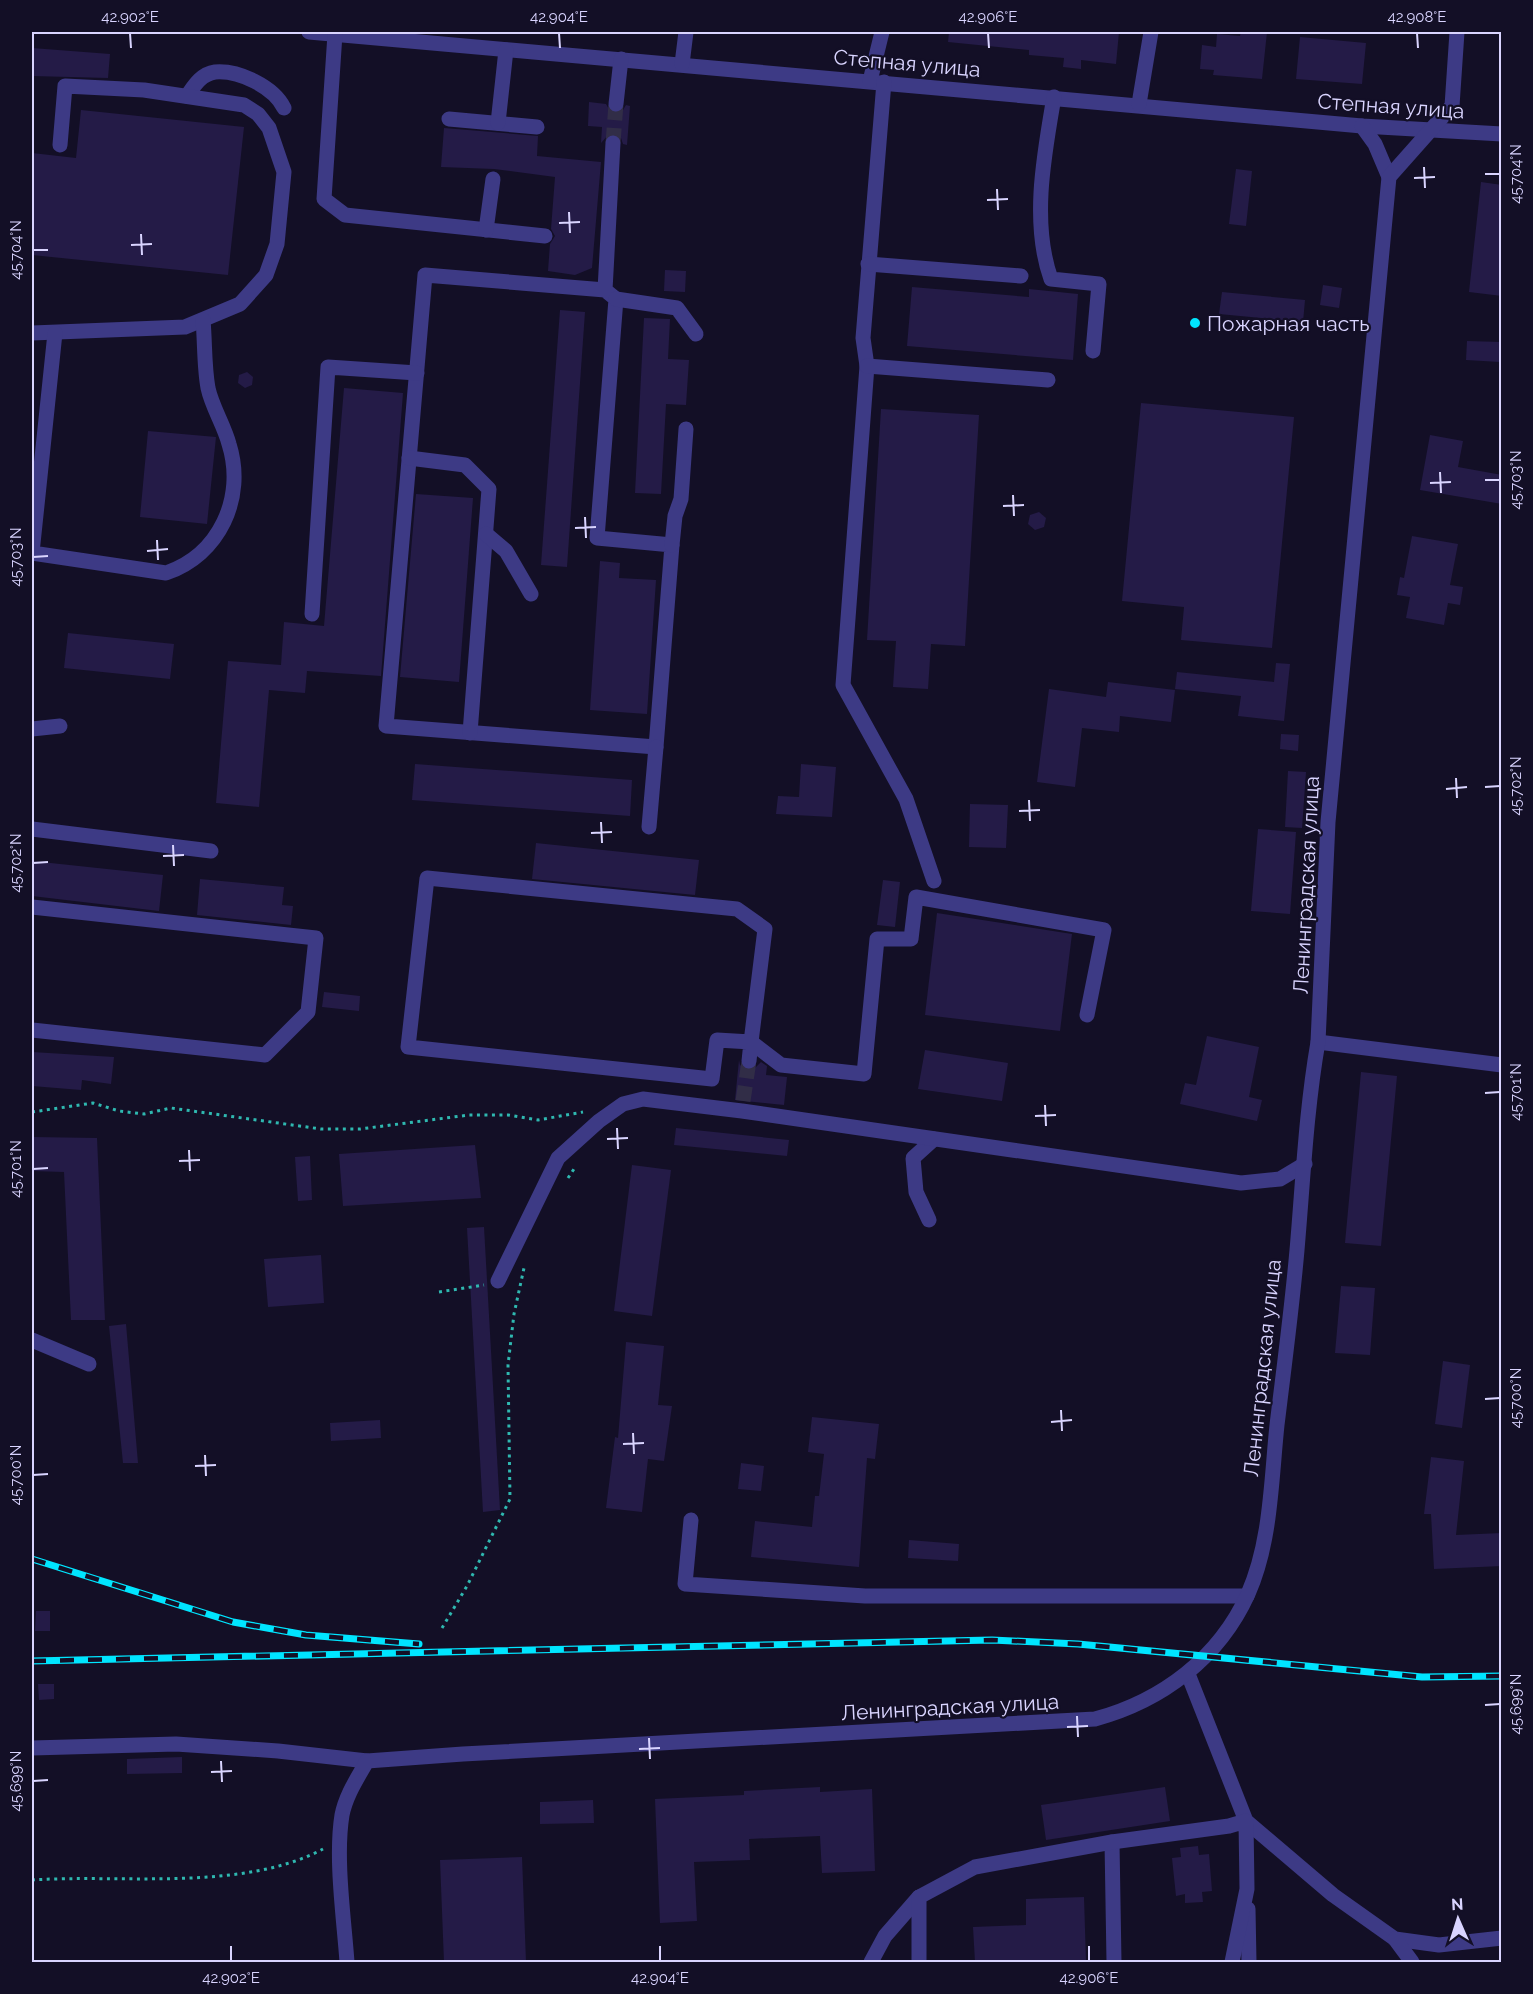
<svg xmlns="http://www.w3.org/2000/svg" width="1533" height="1994" font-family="Raleway,sans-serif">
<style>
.building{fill:#241b47}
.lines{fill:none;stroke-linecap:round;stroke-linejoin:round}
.minor-tunnel{stroke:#312d47;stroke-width:15;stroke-dasharray:15 8;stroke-linecap:butt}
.path{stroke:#2fb8b0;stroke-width:3;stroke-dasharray:3 4.5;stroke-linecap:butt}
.minor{stroke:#3d3a85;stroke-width:15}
.rail-casing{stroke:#00e5ff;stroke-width:7}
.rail{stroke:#130f26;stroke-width:4.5;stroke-dasharray:14;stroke-linecap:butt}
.ticks{fill:none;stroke:#d9d4ff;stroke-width:2}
.poi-dot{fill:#00e5ff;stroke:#130f26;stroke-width:2}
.labels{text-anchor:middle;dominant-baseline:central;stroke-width:4.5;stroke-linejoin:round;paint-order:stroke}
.street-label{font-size:21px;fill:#d9d4ff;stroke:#130f26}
.poi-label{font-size:21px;fill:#d9d4ff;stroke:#130f26;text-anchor:start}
.neatline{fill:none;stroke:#d9d4ff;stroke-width:2}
.ticks-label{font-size:15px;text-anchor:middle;fill:#d9d4ff}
</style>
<rect width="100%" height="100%" fill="#130f26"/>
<g class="building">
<polygon points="949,32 1119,32 1116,64 1081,60 1081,69 1063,67 1064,58 1029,55 1029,50 948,42"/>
<polygon points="1241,32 1267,32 1262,79 1213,75 1214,70 1200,69 1202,45 1216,47 1217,34 1240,36"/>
<polygon points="1300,37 1366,43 1362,84 1296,79"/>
<polygon points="32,48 110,54 108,78 32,76"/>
<polygon points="589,102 606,104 610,111 616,114 623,110 626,105 630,106 627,145 623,144 621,138 614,133 608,135 601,143 602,127 588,126"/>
<polygon points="81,110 244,127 228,275 32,255 32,153 76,158"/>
<polygon points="444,128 538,136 537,156 601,162 592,268 575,275 548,271 550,244 555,236 551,229 555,177 494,169 441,167"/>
<polygon points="1236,169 1252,171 1246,226 1229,224"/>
<polygon points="1481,182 1502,185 1502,296 1469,292"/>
<polygon points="665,270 686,271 685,292 664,291"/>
<polygon points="1323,285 1342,288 1339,308 1320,305"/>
<polygon points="912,287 1029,297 1029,289 1078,294 1073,360 907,346"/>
<polygon points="1222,292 1305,300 1303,322 1219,314"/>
<polygon points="560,310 585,312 567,567 541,565"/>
<polygon points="644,318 670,319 668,359 689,360 686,405 666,404 661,494 635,493"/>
<polygon points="1467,341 1501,342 1500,362 1466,360"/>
<polygon points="247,372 253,377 252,385 245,388 238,383 239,375"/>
<polygon points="344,388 403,393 381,676 307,671 305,693 269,690 259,807 216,803 228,661 281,665 284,622 324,626"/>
<polygon points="1141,403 1294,417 1272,648 1181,640 1184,607 1122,601"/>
<polygon points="881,409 979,415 965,646 931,644 928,689 893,687 896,641 867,640"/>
<polygon points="148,431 216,437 207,524 140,517"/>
<polygon points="1430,435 1463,441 1458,467 1502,475 1502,504 1420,490"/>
<polygon points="416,494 473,498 459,682 400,677"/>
<polygon points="1039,512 1046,518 1044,527 1035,530 1028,524 1030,515"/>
<polygon points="1412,536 1458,544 1450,585 1463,587 1460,605 1448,603 1444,625 1406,618 1410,597 1397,595 1400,577 1404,578"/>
<polygon points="600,561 620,563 619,578 656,580 647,714 590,710"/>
<polygon points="68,633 174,644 170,679 64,668"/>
<polygon points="1276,663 1290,664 1284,721 1238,716 1241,696 1175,689 1177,672 1274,682"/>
<polygon points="1108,682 1175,690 1171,722 1120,716 1119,732 1082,728 1075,787 1037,782 1049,689 1106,697"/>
<polygon points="1281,734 1299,735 1298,751 1280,749"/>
<polygon points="415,764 632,780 630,816 412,800"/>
<polygon points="801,764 836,767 832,817 776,814 778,796 799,797"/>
<polygon points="1288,771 1306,772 1302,828 1285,827"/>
<polygon points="970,804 1008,805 1006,848 969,847"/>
<polygon points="1258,829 1296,832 1290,914 1251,911"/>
<polygon points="536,843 699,860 695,895 532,879"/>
<polygon points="32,861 163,875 159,911 32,896"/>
<polygon points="200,879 284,887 282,905 293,906 291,925 197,915"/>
<polygon points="883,880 900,882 895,927 877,925"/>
<polygon points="937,913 1072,934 1060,1031 925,1015"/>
<polygon points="324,992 360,996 359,1011 322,1007"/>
<polygon points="1207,1036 1259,1047 1249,1097 1262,1100 1257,1121 1180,1104 1185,1083 1196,1085"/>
<polygon points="925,1050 1008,1063 1002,1101 918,1089"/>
<polygon points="32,1052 114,1057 111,1084 82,1080 81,1090 32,1086"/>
<polygon points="739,1060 740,1065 747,1071 753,1070 761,1062 767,1066 766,1075 787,1077 784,1105 735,1100"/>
<polygon points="1361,1072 1397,1076 1381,1246 1345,1243"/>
<polygon points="676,1128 789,1140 787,1156 674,1145"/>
<polygon points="32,1137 97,1138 105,1320 71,1320 64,1172 32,1171"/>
<polygon points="475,1145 481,1198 343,1206 339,1154"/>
<polygon points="310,1156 312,1200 298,1201 295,1157"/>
<polygon points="632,1165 671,1170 652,1316 614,1311"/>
<polygon points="484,1227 500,1510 483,1512 467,1228"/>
<polygon points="321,1255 324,1303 268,1307 264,1259"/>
<polygon points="1341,1286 1375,1288 1370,1355 1335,1353"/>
<polygon points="126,1324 138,1463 123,1463 109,1326"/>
<polygon points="626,1342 664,1346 658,1405 672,1406 664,1461 648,1459 642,1512 606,1508 615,1437 618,1438"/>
<polygon points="1443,1361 1470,1365 1462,1428 1435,1424"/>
<polygon points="812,1417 879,1424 875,1459 867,1458 859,1567 751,1557 755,1521 812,1527 815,1496 819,1496 824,1454 808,1452"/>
<polygon points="380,1420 381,1438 331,1441 330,1423"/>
<polygon points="1431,1457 1464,1461 1456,1535 1502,1533 1502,1566 1434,1569 1431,1514 1424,1514"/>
<polygon points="741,1463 764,1466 761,1491 738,1489"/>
<polygon points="909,1540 959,1544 958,1561 908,1558"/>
<polygon points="36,1611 50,1611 50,1631 35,1631"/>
<polygon points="38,1684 54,1684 54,1699 39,1700"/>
<polygon points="182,1757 182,1773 127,1774 127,1759"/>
<polygon points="820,1787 820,1792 872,1789 875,1871 822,1873 820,1836 749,1839 750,1860 694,1862 697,1921 660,1923 655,1799 744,1795 744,1791"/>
<polygon points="1165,1787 1170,1821 1046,1840 1041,1805"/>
<polygon points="593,1800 594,1823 540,1824 540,1802"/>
<polygon points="1198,1846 1199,1855 1209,1854 1212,1891 1202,1892 1203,1902 1185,1903 1185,1894 1176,1896 1172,1858 1181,1857 1180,1848"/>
<polygon points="522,1857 526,1962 444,1962 440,1860"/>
<polygon points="1084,1897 1086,1962 975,1962 973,1927 1026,1925 1026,1899"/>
</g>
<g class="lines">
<g class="minor-tunnel">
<polyline points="613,143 616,104"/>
<polyline points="743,1101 749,1061"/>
</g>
<g class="path">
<polyline points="32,1112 93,1103 119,1111 144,1114 171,1108 321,1129 360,1129 469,1115 508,1115 538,1120 583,1112"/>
<polyline points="568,1178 576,1166"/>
<polyline points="439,1292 484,1285"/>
<polyline points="442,1628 467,1586 510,1499 508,1365 514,1314 524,1268"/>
<path d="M32 1880C122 1874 242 1892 323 1849"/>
</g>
<g class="minor">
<polyline points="309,32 1362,126 1502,134"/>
<polyline points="335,34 324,199 345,215 545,236"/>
<polyline points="682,64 686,32"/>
<polyline points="870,81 882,32"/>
<polyline points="884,82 863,338 867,366 843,685 906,799 934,881"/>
<path d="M187 96C194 86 201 74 215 72 239 70 274 87 284 108"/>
<path d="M1054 97C1044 155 1031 223 1051 279L1099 284 1093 351"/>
<polyline points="616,104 621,59"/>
<polyline points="1139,104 1151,32"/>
<polyline points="449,119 537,127"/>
<polyline points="498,123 506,50"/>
<polyline points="1362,126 1375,144 1389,177"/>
<polyline points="486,230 493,179"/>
<polyline points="868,264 1021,276"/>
<polyline points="605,290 425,275 386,726 656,747 672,545 597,538 616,299 605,290 613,143"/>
<polyline points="616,299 677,308 696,334"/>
<polyline points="32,333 185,327 240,304 266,275 277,244 284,172 269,128 258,114 244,105 144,90 65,86 60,145"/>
<path d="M55 333 32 553 166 573C219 555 246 498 229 444 224 425 212 407 208 388 204 366 205 342 203 320"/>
<polyline points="867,366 1048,380"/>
<polyline points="409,458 465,465 489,489 470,733"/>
<polyline points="486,534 506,551 531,594"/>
<polyline points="672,545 675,516 681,499 686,429"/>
<polyline points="312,614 328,367 417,373"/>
<polyline points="32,729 60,726"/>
<polyline points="649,827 656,747"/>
<polyline points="32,829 211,851"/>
<polyline points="32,907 316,938 308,1012 265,1055 32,1030"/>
<polyline points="1318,1042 1502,1065"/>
<polyline points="749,1061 751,1042 765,929 737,909 427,878 408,1047 712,1079 717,1040 751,1042 781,1065 864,1074 877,939 911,939 916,897 1104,930 1087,1015"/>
<polyline points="929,1220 916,1192 913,1158 934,1139"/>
<polyline points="498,1281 558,1158 599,1121 623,1104 643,1099 742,1111 1241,1183 1280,1179 1305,1164"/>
<polyline points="32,1340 89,1364"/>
<polyline points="691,1520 685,1584 865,1596 1247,1596"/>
<polyline points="1188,1674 1246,1821 1333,1895 1395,1939 1439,1945 1502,1938"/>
<polyline points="32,1748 176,1744 278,1751 367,1761"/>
<polyline points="1112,1842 1114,1962"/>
<polyline points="1248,1909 1249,1962"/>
<polyline points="1395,1939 1412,1962"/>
<path d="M347 1962C344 1919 335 1858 342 1815 346 1795 357 1779 367 1761L463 1754 1095 1719C1162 1701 1219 1658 1248 1594 1271 1542 1271 1482 1277 1425 1284 1367 1292 1308 1297 1250 1303 1181 1306 1111 1318 1042L1328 822 1389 177 1452 106 1457 32"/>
<polyline points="871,1962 885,1936 919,1897"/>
<polyline points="919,1962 919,1897 975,1867 1112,1842 1229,1826 1246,1821 1247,1889 1232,1962"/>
</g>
<g class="rail-casing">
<g id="rail">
<polyline points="32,1559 233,1622 306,1635 419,1644"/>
<polyline points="32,1661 992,1640 1078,1644 1422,1677 1502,1676"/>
</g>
</g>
<use href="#rail" class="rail"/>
</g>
<path class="ticks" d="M130 33 131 48M559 33 560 48M988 33 989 48M1417 33 1418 48M1424 167 1425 188M1485 174H1500M1414 178 1435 177M997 189 998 210M987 200 1008 199M569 212 570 233M559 223 580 222M141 234 142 255M131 245 152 244M33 250H48M1440 472 1441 493M1485 480H1500M1430 483 1451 482M1013 495 1014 516M1003 506 1024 505M585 517 586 538M575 528 596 527M157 540 158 560M147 551 168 549M33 557 48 556M1456 778 1457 798M1485 787 1500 786M1446 789 1467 787M1029 800 1030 821M1019 811 1040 810M601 822 602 843M591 833 612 832M173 845 174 866M163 856 184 855M33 863 48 862M1485 1093 1500 1092M1045 1105 1046 1126M1035 1116 1056 1115M617 1128 618 1149M607 1139 628 1138M189 1150 190 1171M179 1161 200 1160M33 1169 48 1168M1485 1399 1500 1398M1061 1410 1062 1431M1051 1422 1072 1420M633 1433 634 1454M623 1444 644 1443M205 1455 206 1476M195 1466 216 1465M33 1475 48 1474M1485 1705 1500 1704M1077 1716 1078 1737M1067 1727 1088 1726M649 1738 650 1759M639 1749 660 1748M221 1761 222 1782M211 1772 232 1771M33 1781 48 1780M231 1946V1961M660 1946V1961M1089 1946V1961"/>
<circle class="poi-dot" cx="1195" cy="323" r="6"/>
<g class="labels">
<g class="street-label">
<text transform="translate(907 63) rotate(5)">Степная улица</text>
<text transform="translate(1391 106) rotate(4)">Степная улица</text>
<text transform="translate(1306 885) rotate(-87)">Ленинградская улица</text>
<text transform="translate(1262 1368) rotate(-84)">Ленинградская улица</text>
<text transform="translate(950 1707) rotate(-3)">Ленинградская улица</text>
</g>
<g class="poi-label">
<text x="1207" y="323">Пожарная часть</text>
</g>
</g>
<rect width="1533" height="1994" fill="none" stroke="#130f26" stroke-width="66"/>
<g transform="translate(1458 1919) rotate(357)" stroke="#130f26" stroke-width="4.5" paint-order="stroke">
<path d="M0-4.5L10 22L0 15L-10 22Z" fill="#d9d4ff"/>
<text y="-9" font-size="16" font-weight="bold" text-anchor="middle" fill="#d9d4ff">N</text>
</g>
<rect x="33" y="33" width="1467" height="1928" class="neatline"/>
<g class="ticks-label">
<text x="130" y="22">42.902°E</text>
<text x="559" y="22">42.904°E</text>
<text x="988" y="22">42.906°E</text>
<text x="1417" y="22">42.908°E</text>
<text transform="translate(1516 174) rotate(-90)" y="5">45.704°N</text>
<text transform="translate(16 250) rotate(-90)" y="5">45.704°N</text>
<text transform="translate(1516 480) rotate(-90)" y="5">45.703°N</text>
<text transform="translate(16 557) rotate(-90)" y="5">45.703°N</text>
<text transform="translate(1516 786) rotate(-90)" y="5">45.702°N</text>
<text transform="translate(16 863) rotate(-90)" y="5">45.702°N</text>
<text transform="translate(1516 1092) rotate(-90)" y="5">45.701°N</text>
<text transform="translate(16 1169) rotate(-90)" y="5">45.701°N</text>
<text transform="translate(1516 1398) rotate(-90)" y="5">45.700°N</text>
<text transform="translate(16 1475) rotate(-90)" y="5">45.700°N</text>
<text transform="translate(1516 1704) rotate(-90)" y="5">45.699°N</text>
<text transform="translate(16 1781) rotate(-90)" y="5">45.699°N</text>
<text x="231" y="1983">42.902°E</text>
<text x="660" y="1983">42.904°E</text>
<text x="1089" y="1983">42.906°E</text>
</g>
</svg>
